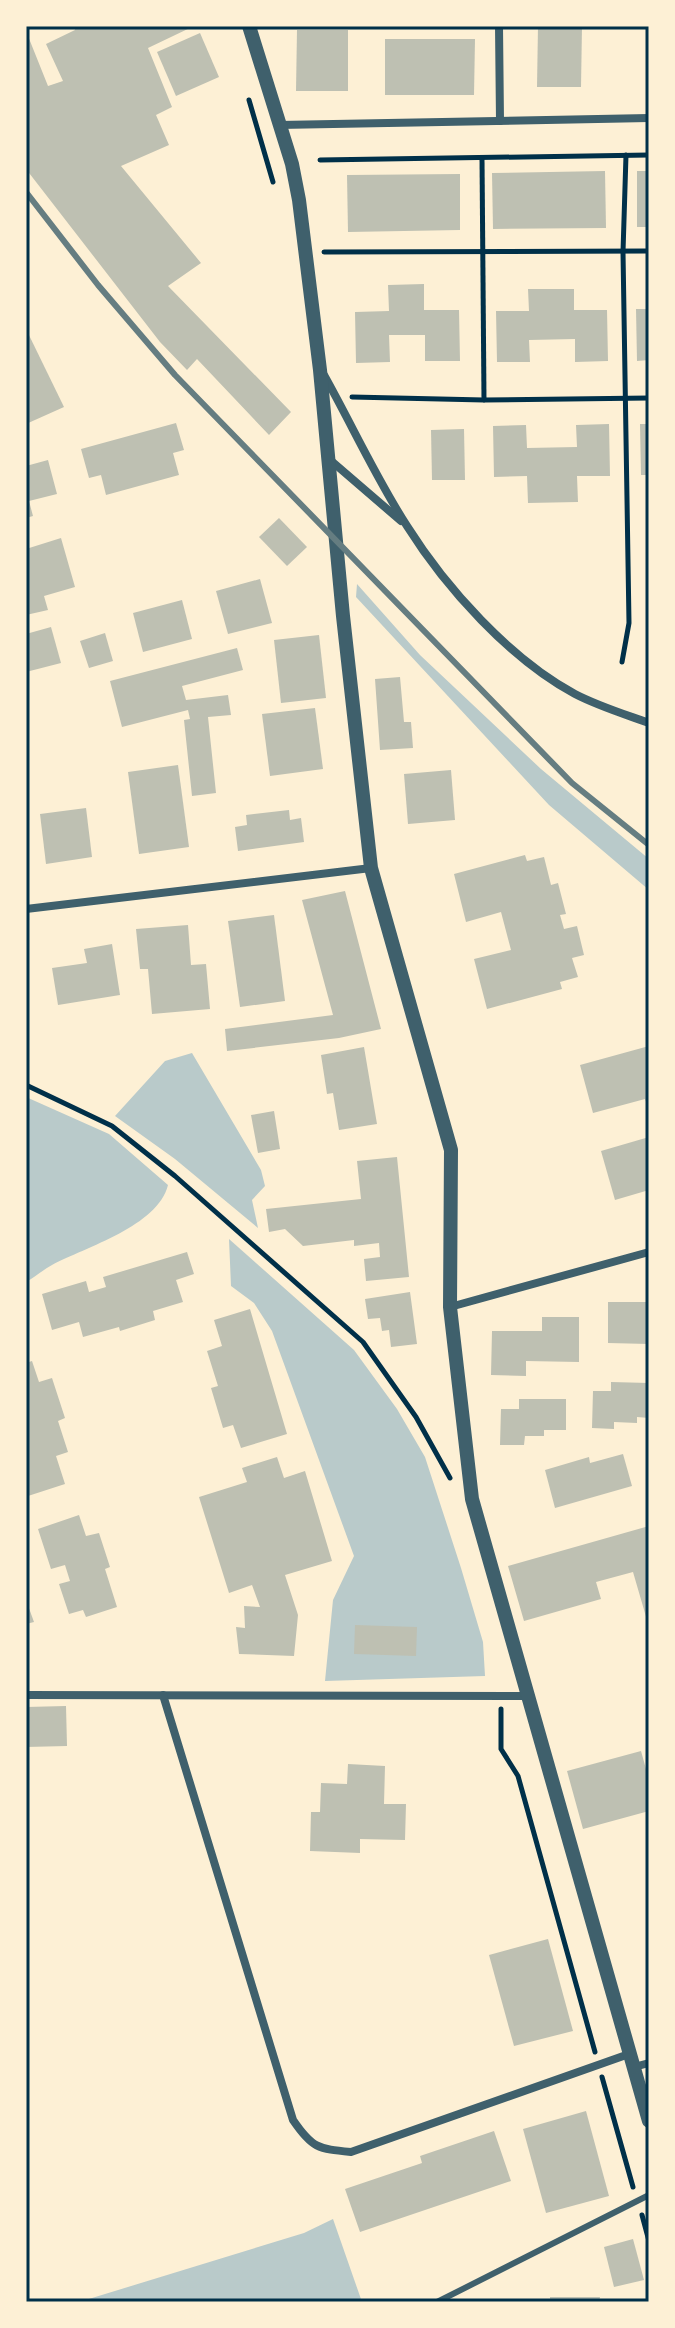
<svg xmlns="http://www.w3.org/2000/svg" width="675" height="2328" font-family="Manrope,sans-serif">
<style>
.green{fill:#b9caca}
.building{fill:#bec0b2}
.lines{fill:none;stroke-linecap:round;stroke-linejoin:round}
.path{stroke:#003049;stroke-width:5}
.service{stroke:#3f606c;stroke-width:6}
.minor{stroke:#3f606c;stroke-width:8}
.tertiary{stroke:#3f606c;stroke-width:14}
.rail{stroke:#657d81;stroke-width:6}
.neatline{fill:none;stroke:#003049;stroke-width:3}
</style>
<rect width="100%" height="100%" fill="#fdf0d5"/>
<g class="green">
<polygon points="357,584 420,655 541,769 649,859 649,890 549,805 356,597"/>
<polygon points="192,1053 261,1170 265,1186 252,1200 258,1228 175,1159 115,1116 165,1061"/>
<path d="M26 1097 109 1134 168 1185C158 1226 86 1247 52 1265 43 1270 35 1277 26 1282Z"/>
<polygon points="229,1239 354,1350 397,1409 425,1457 461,1568 483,1642 485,1676 325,1681 333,1600 354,1556 272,1331 254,1303 231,1286"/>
<polygon points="333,2219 362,2302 79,2302 304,2233"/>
</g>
<g class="building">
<polygon points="74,26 194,26 148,48 172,107 156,115 169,145 121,166 201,263 168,286 291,412 269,435 197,359 187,370 160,342 26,169 26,31 48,86 63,81 46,44 75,30"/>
<polygon points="538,26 582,26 581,87 537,87"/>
<polygon points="297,30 348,30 348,91 296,91"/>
<polygon points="200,33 219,77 176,96 157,52"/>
<polygon points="385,39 475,39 474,95 385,95"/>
<polygon points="605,171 606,228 493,229 492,173"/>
<rect x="637" y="171" width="12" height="56"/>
<polygon points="460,174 460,230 348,232 347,175"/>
<polygon points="424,284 424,310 459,310 460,361 425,361 425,335 389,335 390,362 356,363 355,312 389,311 388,285"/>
<polygon points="528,289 574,289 574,310 607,310 608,361 575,362 575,339 529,340 530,362 497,362 496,311 529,311"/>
<polygon points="636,309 649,309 649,360 637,361"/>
<polygon points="26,329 64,407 26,424"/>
<polygon points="176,423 184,450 173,453 179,475 106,495 101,475 89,478 81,449"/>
<polygon points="609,424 610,476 577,476 578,502 528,503 527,476 494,477 493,426 526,425 527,448 577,447 576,425"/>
<polygon points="640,424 649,424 649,475 641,475"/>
<polygon points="464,429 465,480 432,480 431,430"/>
<polygon points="48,460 57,494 29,501 33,516 26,518 26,466"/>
<polygon points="279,518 307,547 287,566 259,537"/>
<polygon points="61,538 75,587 44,596 48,610 26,615 26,549"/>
<polygon points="260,579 272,623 228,634 216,591"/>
<polygon points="182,600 192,639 143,652 133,613"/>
<polygon points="51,627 61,663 26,672 26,634"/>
<polygon points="105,633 113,661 89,668 80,641"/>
<polygon points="319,635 326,698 281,703 274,640"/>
<polygon points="237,648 243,670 182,686 186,700 228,695 231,715 208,717 216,793 192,796 184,720 190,719 188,710 122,727 110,681"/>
<polygon points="400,677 404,722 411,722 413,748 380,750 375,679"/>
<polygon points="315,708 323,769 270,776 262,714"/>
<polygon points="178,765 189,847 139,854 128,772"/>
<polygon points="451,770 455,820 408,824 404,774"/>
<polygon points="86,808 92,857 46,864 40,814"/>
<polygon points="289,810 290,820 301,818 304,842 238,851 235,827 247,825 246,815"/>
<polygon points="525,855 527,861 544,857 551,885 558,883 566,914 560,915 564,929 577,926 584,955 572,958 578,977 560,982 562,989 487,1009 474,959 511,950 501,912 466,922 454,874"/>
<polygon points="345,891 381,1029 339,1038 227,1051 225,1029 333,1015 302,900"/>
<polygon points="274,915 285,1001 240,1007 228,921"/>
<polygon points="188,925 191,965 206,964 210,1009 152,1014 148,969 140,969 136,929"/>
<polygon points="112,944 120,995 58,1005 52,968 87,963 84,949"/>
<polygon points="649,1046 649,1109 645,1099 593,1113 580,1065"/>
<polygon points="364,1047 377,1124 339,1130 333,1093 327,1094 321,1055"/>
<polygon points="274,1111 280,1149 258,1153 251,1115"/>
<polygon points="649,1137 649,1190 615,1200 601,1151"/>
<polygon points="397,1157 409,1277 366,1281 364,1259 380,1257 379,1243 354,1246 354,1240 303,1246 285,1229 269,1232 266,1209 361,1199 357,1161"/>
<polygon points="187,1252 194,1274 176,1280 183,1302 153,1311 155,1320 120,1331 119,1327 83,1337 79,1322 52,1330 42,1294 86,1281 89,1292 106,1287 103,1277"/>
<polygon points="410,1292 417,1344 391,1347 389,1330 382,1331 380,1318 368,1319 365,1299"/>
<polygon points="608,1302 649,1302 649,1344 608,1343"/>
<polygon points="250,1309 287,1434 241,1448 233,1425 223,1428 211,1388 218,1386 207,1351 222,1346 214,1320"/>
<polygon points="542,1317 579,1317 579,1362 526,1361 526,1376 491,1375 492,1331 542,1331"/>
<polygon points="32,1361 39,1382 52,1378 65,1418 58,1421 68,1452 56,1456 65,1484 28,1496 26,1363"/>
<polygon points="611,1382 649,1383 649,1418 637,1417 637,1423 614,1422 614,1429 592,1428 593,1391 611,1391"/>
<polygon points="519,1399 566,1399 566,1430 544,1430 544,1436 525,1436 524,1445 500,1445 501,1409 519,1409"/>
<polygon points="623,1454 632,1486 555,1508 545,1470 589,1457 590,1463"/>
<polygon points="277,1457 284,1478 305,1471 332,1561 285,1575 298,1615 294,1656 239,1654 236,1627 245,1628 244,1606 260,1607 252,1585 229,1593 199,1497 247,1482 242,1468"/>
<polygon points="79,1515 86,1536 99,1533 110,1567 105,1569 117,1607 86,1617 83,1610 69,1614 59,1584 70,1581 65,1565 51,1569 38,1529"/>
<polygon points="649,1526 649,1627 633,1572 596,1582 601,1599 524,1621 508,1566"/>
<polygon points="26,1600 34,1622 26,1624"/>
<polygon points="355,1625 417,1627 416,1656 354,1654"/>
<polygon points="66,1706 67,1746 26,1747 26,1707"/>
<polygon points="641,1751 646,1769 649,1768 649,1811 583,1829 567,1771"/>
<polygon points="348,1764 385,1766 384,1804 406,1804 405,1840 360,1839 360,1853 310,1851 311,1812 320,1812 321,1783 347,1784"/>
<polygon points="548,1939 573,2031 514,2046 489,1955"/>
<polygon points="586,2111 609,2196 546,2213 523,2129"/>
<polygon points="494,2131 511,2181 360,2232 345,2189 422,2163 420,2156"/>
<polygon points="633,2239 644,2280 614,2287 604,2247"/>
<polygon points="550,2297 600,2297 599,2302 550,2302"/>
</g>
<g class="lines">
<g class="path">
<polyline points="249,100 273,182"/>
<polyline points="482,158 484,400"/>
<polyline points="320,160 649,155"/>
<polyline points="324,252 649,251"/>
<polyline points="352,397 484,400 649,398"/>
<polyline points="622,662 629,623 623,252 626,155"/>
<polyline points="26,1085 112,1126 175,1176 363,1342 416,1417 450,1478"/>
<polyline points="501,1709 501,1749 518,1776 595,2052"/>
<polyline points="602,2077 633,2187"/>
<polyline points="642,2215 649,2241"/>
</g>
<polyline class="service" points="437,2302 649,2195"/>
<g class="minor">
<polyline points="499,26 500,121"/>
<polyline points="279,125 649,118"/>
<path d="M324 375C352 425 376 478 407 526 446 588 510 659 575 694 598 706 624 714 649 723"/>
<polyline points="329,459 401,521"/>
<polyline points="26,909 371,868"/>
<polyline points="450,1307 649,1252"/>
<polyline points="26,1695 529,1696"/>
<path d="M163 1695 293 2120C312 2148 318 2149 351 2152L629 2054"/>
<polyline points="634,2067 649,2063"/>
</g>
<polyline class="tertiary" points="249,26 292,164 299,200 320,370 343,616 371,868 451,1150 450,1307 472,1499 649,2121"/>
<polyline class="rail" points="26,192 98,285 175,375 572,783 649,845"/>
</g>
<rect width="675" height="2328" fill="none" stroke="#fdf0d5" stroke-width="56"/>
<rect x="28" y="28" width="619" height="2272" class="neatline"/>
</svg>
